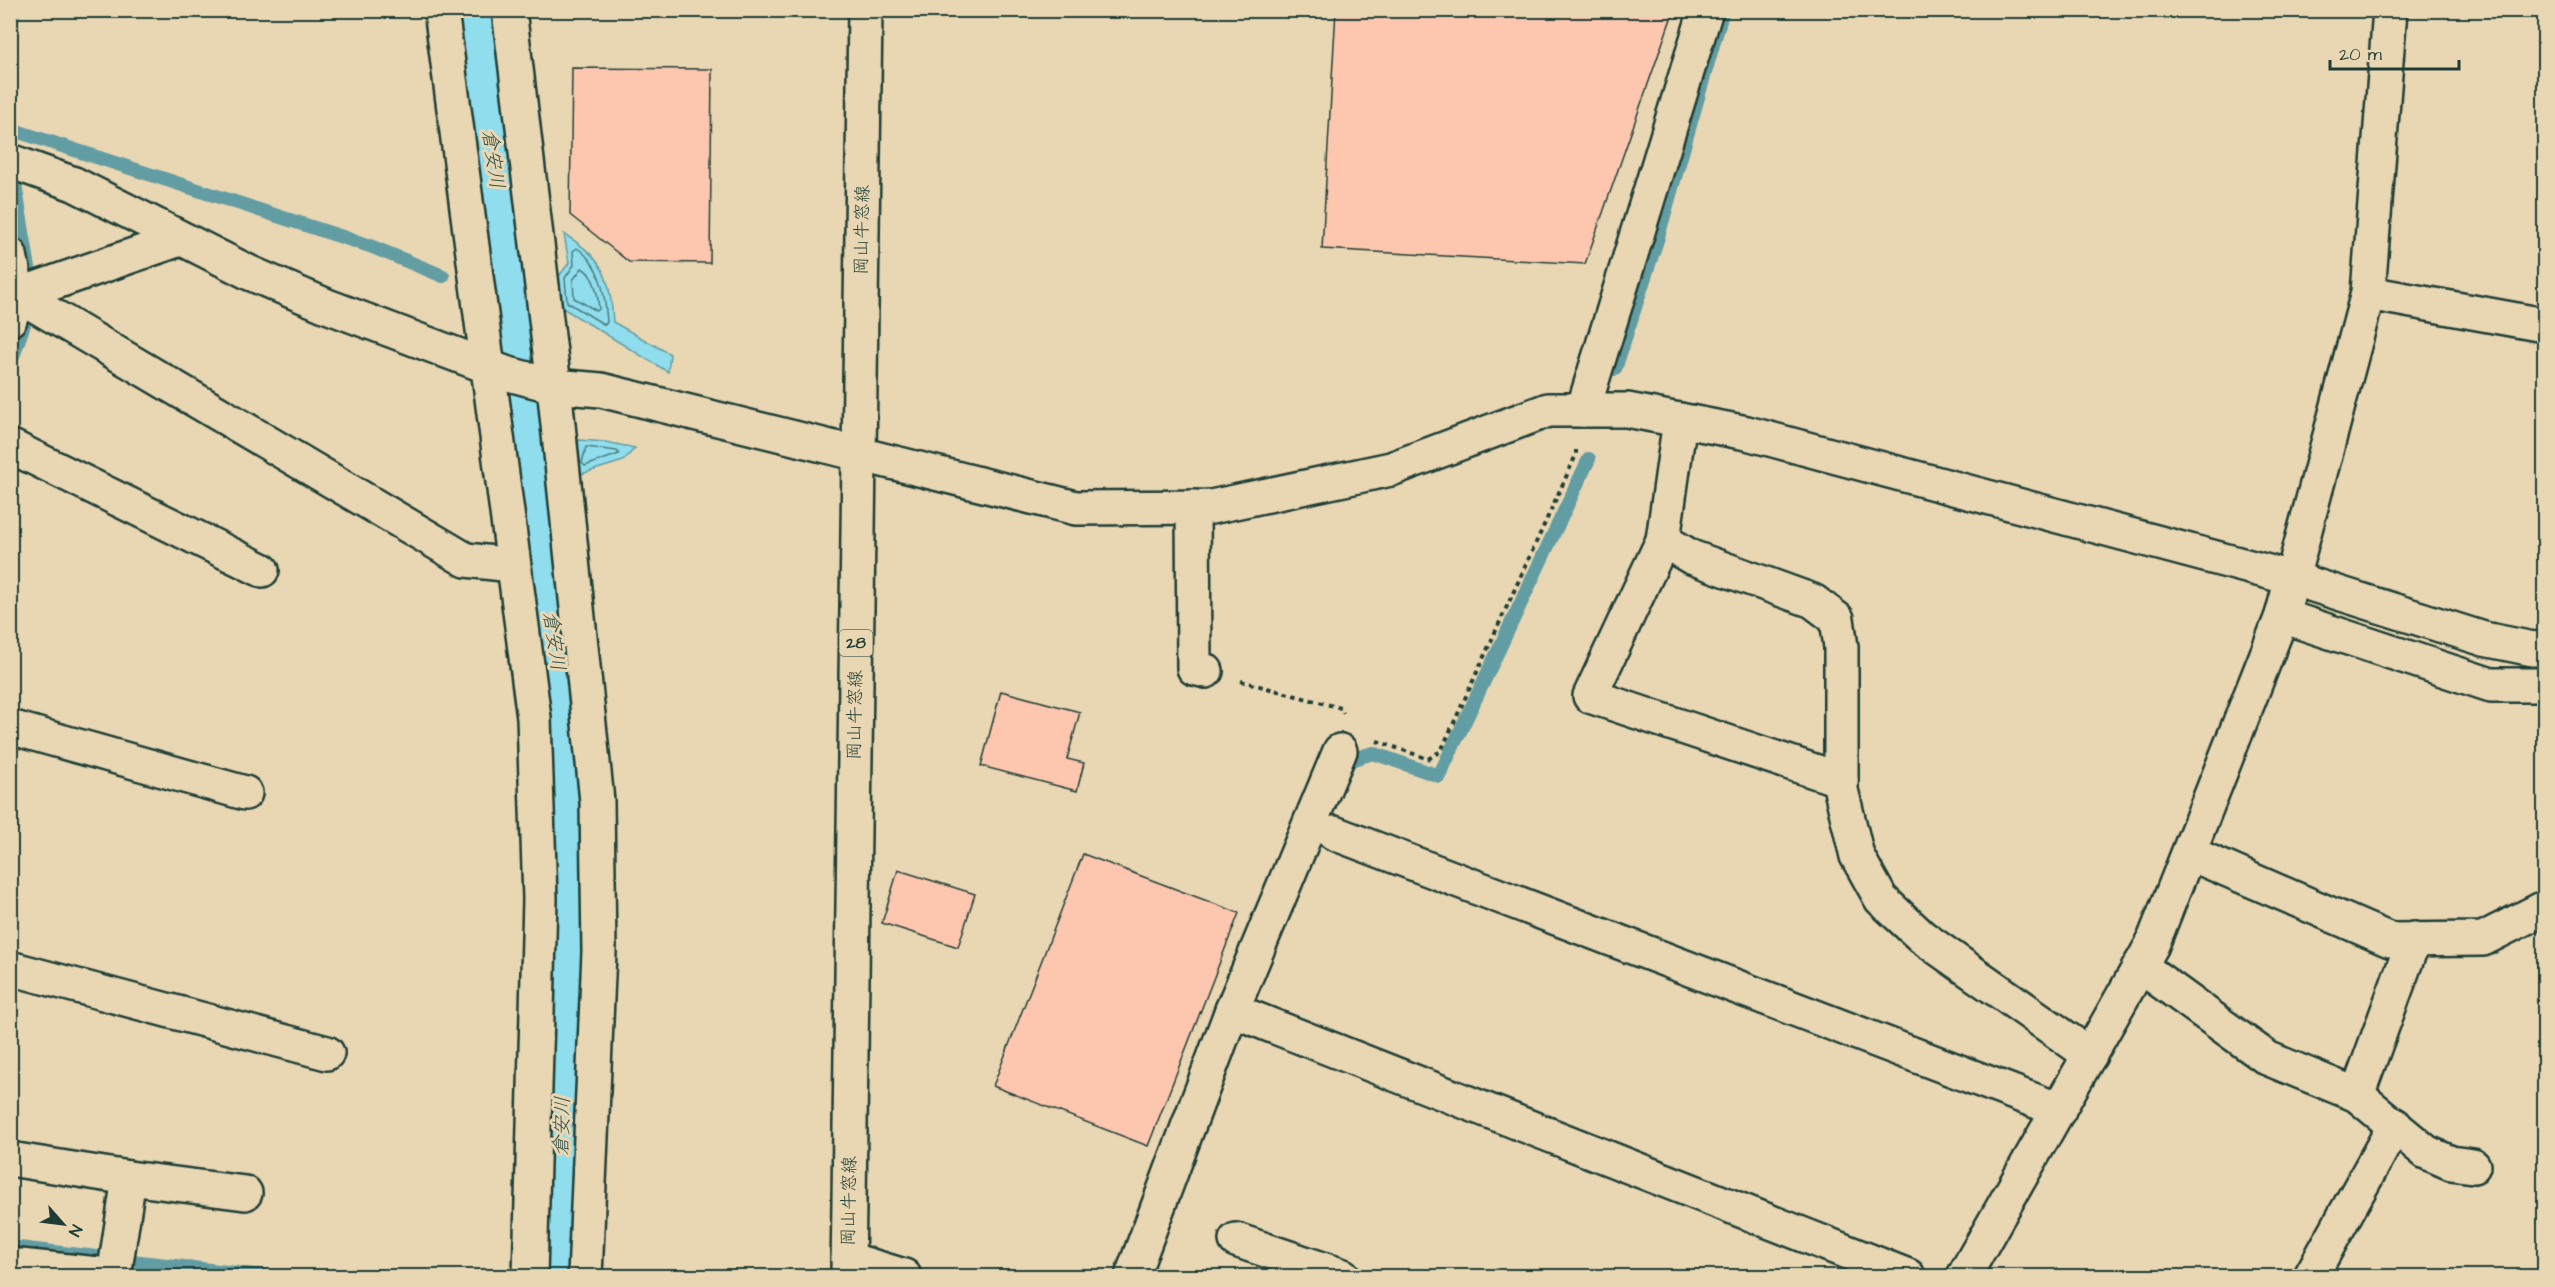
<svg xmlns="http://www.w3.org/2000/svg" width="2555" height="1287" font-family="'Architects Daughter','Klee One',sans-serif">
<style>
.water{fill:#8fdded;stroke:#629da3;stroke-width:1.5}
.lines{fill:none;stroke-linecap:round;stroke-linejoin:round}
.shore{stroke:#4c7d7e;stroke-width:1.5}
.stream{stroke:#629da3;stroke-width:14}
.river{stroke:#8fdded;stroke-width:78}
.building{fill:#fdc7af;stroke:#1f3d34;stroke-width:1.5}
.minor-casing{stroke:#1f3d34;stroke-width:38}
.primary-casing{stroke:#1f3d34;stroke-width:38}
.path{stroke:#1f3d34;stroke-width:4;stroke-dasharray:4.5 4.5;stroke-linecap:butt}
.minor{stroke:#e9d7b4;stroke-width:33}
.primary{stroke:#e9d7b4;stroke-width:33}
.labels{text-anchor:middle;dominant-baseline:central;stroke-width:6;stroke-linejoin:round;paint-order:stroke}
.shield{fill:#e9d7b4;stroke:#5c6b5a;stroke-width:1.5}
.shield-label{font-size:16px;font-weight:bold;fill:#1f3d34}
.street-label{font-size:18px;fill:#1f3d34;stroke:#e9d7b4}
.water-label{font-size:20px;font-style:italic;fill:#2a4d46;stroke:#e9d7b4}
</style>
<rect width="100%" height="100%" fill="#e9d7b4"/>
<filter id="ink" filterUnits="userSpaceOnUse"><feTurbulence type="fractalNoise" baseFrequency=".0167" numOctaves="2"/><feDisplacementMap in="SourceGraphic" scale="12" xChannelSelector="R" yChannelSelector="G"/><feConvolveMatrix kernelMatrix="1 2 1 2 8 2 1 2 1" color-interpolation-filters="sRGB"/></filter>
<g filter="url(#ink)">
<g class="water">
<path d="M564 234C604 258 610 277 613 322L670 354 668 372 561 307 559 276 569 263Z"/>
<polygon points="579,440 606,442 635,448 623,461 575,476"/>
</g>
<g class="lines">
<g class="shore">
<path d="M577 248C602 265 605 296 607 322L605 325 567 302 565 278 574 265 573 251Z"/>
<path d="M582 268C595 275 598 295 599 309L597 311 574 298 573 280Z"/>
<polygon points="586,447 617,451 619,454 585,466 582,463"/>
</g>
<g class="stream">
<polyline points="10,51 13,10"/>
<polyline points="10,129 370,246 443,276"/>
<polyline points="15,184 31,280"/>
<polyline points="493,282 510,283"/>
<polyline points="10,365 29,310"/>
<polyline points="1615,369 1657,240 1723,10"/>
<polyline points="530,473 562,466"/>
<polyline points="517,549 541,548"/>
<polyline points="1345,771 1350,760 1373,753 1439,776 1589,459"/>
<polyline points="10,1247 263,1276"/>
</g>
<polyline class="river" points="473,10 516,333 523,417 565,719 570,841 558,1276"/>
</g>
<g class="building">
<polygon points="1336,10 1674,10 1585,264 1322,249"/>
<polygon points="572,68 712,69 710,263 629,262 570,215"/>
<polygon points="1001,691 1080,712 1067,759 1084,763 1077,791 981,766"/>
<polygon points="1083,854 1239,913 1148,1146 993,1086"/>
<polygon points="898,870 975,894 958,947 882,923"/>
</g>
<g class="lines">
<g class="minor-casing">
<g id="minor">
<polyline points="441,10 534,718 540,899 530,1276"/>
<polyline points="509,10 554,386 597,801 599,952 585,1276"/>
<polyline points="10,161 74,184 250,273 327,306 505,373 554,386 601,390 1076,508 1211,507 1391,469 1548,410 1627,410 1747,433 2291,578 2484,639 2533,649 2544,648"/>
<polyline points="10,255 18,295 10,319"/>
<polyline points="2368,293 2544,325"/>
<polyline points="18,295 466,560 513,565"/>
<polyline points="18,295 180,239"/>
<polyline points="1583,410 1706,10"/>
<polyline points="1680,420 1663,540 1691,557 1813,601 1837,619 1841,647 1841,790 1857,856 1881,899 1922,937 2090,1055"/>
<polyline points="10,446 262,570"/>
<polyline points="1193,507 1194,668 1206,671"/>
<polyline points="1663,540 1590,696 1841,780"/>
<polyline points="2282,616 2491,685 2544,685"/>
<polyline points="10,727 245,793"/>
<polyline points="1334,833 2059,1110"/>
<polyline points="2189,853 2390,940 2483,939 2544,908"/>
<polyline points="2140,966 2267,1058 2357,1095 2414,939"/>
<polyline points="10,968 327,1053"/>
<polyline points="1232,1010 1908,1276"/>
<polyline points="2357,1095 2426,1152 2451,1163 2473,1166"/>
<polyline points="10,1159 129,1178 245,1193"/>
<polyline points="1236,1240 1343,1276"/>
<polyline points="848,1259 904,1276"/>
<polyline points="10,1265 117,1276"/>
<polyline points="114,1276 129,1178"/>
<polyline points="1132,1276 1232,1010 1340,751"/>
<polyline points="1964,1276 2152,945 2282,616 2368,293 2390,10"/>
<polyline points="2311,1276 2395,1125"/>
</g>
</g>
<g class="primary-casing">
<polyline id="primary" points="848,1276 865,10"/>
</g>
<g class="path">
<polyline points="1241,681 1341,708 1343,713"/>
<polyline points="1377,741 1428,759 1441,751 1576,455 1576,450"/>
</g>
<use href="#minor" class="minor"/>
<use href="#primary" class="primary"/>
</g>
</g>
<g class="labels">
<rect class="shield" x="839.5" y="630" width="33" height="26" rx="4.5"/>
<g class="shield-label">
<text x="856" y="643">28</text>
</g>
<g class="street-label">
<text transform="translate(862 230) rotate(-89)">岡山牛窓線</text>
<text transform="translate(855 715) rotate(-89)">岡山牛窓線</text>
<text transform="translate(849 1201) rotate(-89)">岡山牛窓線</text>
</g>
<g class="water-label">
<text transform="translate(493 159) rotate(82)">倉安川</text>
<text transform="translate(554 641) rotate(82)">倉安川</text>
<text transform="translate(562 1126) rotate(-88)">倉安川</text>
</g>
</g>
<rect width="2555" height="1287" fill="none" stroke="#e9d7b4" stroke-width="36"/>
<rect x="18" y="18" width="2519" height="1251" fill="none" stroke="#1f3d34" stroke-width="2" filter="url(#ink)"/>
<g transform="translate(63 1224) rotate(118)" stroke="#e9d7b4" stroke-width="4.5" paint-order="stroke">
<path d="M0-4.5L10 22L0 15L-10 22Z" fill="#1f3d34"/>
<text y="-9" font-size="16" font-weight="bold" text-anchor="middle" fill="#1f3d34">N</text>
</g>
<path d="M2330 60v9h129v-9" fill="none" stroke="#1f3d34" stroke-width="3"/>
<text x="2339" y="60" font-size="18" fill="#1f3d34" stroke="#e9d7b4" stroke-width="4.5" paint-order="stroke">20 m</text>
</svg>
